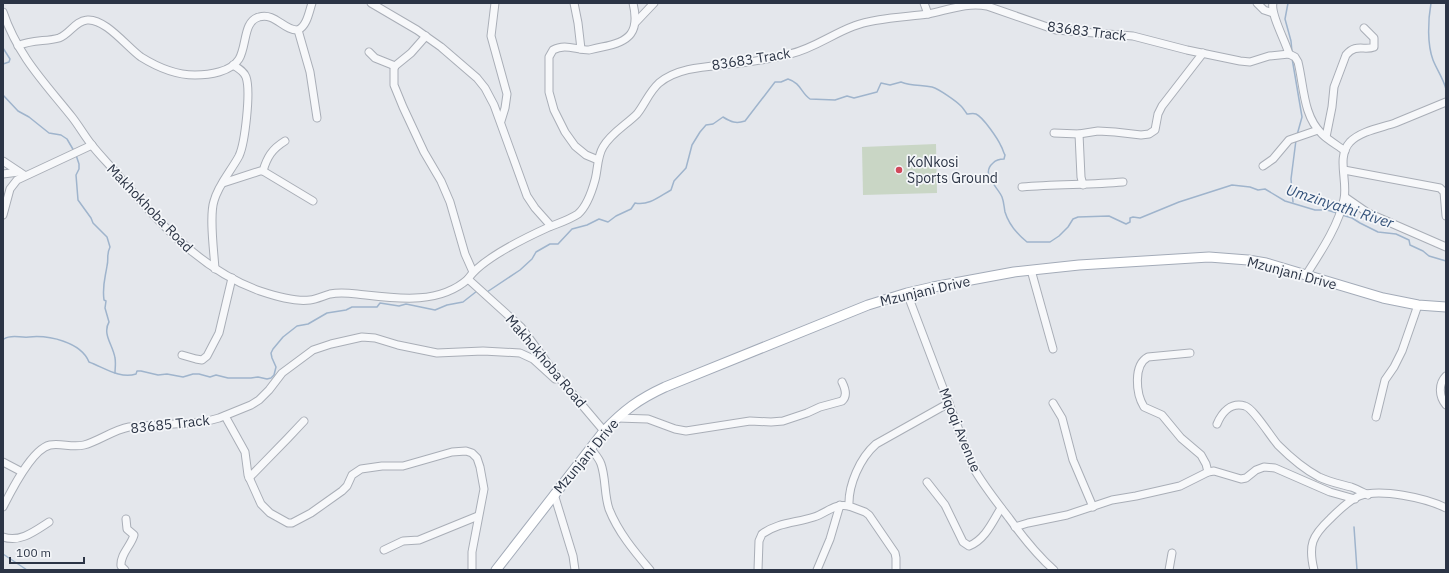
<svg xmlns="http://www.w3.org/2000/svg" width="1449" height="573" font-family="'IBM Plex Sans',sans-serif">
<style>
.green{fill:#c9d6c5}
.lines{fill:none;stroke-linecap:round;stroke-linejoin:round}
.stream{stroke:#9fb4cc;stroke-width:1.5}
.minor-casing{stroke:#a9aeb7;stroke-width:9}
.major-casing{stroke:#a3abb8;stroke-width:11}
.minor{stroke:#f7f8fa;stroke-width:7}
.major{stroke:#fff;stroke-width:9}
.poi-dot{fill:#d1495b;stroke:#f4f6f9;stroke-width:1.5}
.labels{text-anchor:middle;dominant-baseline:central;stroke-width:3.5;stroke-linejoin:round;paint-order:stroke}
.street-label{font-size:14px;fill:#2b3445;stroke:#f4f6f9}
.poi-label{font-size:14px;fill:#2b3445;stroke:#f4f6f9;text-anchor:start}
.water-label{font-size:15px;font-style:italic;fill:#34527a;stroke:#f4f6f9}
</style>
<rect width="100%" height="100%" fill="#e4e7ec"/>
<polygon class="green" points="936,144 937,193 863,195 862,147"/>
<g class="lines">
<g class="stream">
<polyline points="1288,3 1285,19 1291,41 1292,52"/>
<path d="M1431 3C1428 20 1427 44 1433 60 1437 70 1443 78 1446 89"/>
<polyline points="3,48 10,59 9,62 3,64"/>
<polyline points="1292,58 1302,117 1297,135"/>
<polyline points="3,95 18,111 29,117 49,133 61,135 67,139 74,151"/>
<path d="M76 155 79 164V169L76 175 78 200 91 218 93 223 107 237 110 247C106 255 109 258 107 266 105 279 102 286 104 300L106 301 105 308 109 322C102 334 113 345 115 358 116 363 115 368 115 373"/>
<polyline points="1293,202 1291,179 1296,140"/>
<polyline points="1342,215 1352,218 1360,223 1378,232 1396,234 1409,240 1410,245 1423,251 1429,256 1446,261"/>
<path d="M487 292 520 270 532 259 536 252 550 244H558L572 229 587 225 599 219 608 222 616 216 631 209 635 203C649 206 660 196 671 190L674 181 686 168 692 145 700 132 706 125 713 124 723 117C731 122 736 124 745 121L775 82H781L788 79C801 83 801 93 810 99L835 100 847 96 854 98 877 92 881 83 890 85 901 82C911 86 921 85 932 87 939 89 956 101 961 106 963 108 965 111 967 114 970 114 973 113 976 114 983 117 998 139 1001 146 1003 149 1003 152 1005 155L1004 159C999 159 996 160 993 163 980 174 998 187 1002 197 1004 202 1004 207 1005 212 1009 225 1017 234 1027 242H1050L1059 236 1068 227 1073 219 1078 217 1109 216 1126 224 1130 222V218L1133 217 1140 218 1179 202 1232 185 1250 187 1258 190 1265 189 1285 201 1315 210H1327L1337 213"/>
<path d="M3 338 4 339C11 334 20 338 29 337 49 335 81 342 89 362 105 368 120 379 136 374L137 371H141L158 375 167 374 183 377 193 374H199L210 377 216 375 228 378H251L258 377 267 379 271 378 274 375 276 367 272 358 271 353 273 349 283 337 297 326 308 324 327 313 346 310 352 307H377L380 303 399 306 406 304 435 310 447 305 463 302 477 291"/>
<polyline points="1354,527 1357,570"/>
<polyline points="3,554 27,570"/>
</g>
<g class="minor-casing">
<g id="minor">
<polyline points="371,3 417,30 441,47 477,78 485,88 494,105 527,196 535,208 551,226"/>
<polyline points="495,3 491,36 507,94 505,108 501,121"/>
<polyline points="574,3 578,23 581,49"/>
<polyline points="924,3 928,14"/>
<polyline points="1257,3 1264,10 1273,13"/>
<path d="M1273 3C1270 14 1286 42 1289 54"/>
<path d="M3 12C18 56 44 82 72 117 79 126 84 135 91 144 101 157 113 168 123 181 161 225 203 271 260 291 275 296 294 302 310 300 317 299 323 296 330 294 339 292 349 293 357 294 393 298 438 306 468 279L521 327 554 372 604 431"/>
<polyline points="636,22 654,3"/>
<polyline points="298,30 310,72 317,118"/>
<polyline points="426,36 411,53 395,66 394,69 394,85 403,107 424,152 441,181 450,202 465,254 473,272"/>
<path d="M18 46C32 39 46 42 59 38 70 34 75 21 87 20 105 18 127 47 141 57 157 67 176 75 195 75 209 75 231 72 239 59 247 46 243 21 259 17 275 12 284 31 298 30 307 26 309 12 312 3"/>
<polyline points="369,52 375,58 395,66"/>
<polyline points="1054,133 1079,134 1098,131 1115,132 1141,135 1149,134 1155,130 1158,114 1162,106 1203,53"/>
<polyline points="1079,134 1081,177 1083,185"/>
<path d="M1326 137 1332 107 1334 87 1346 55C1356 43 1364 51 1374 47V38L1364 28"/>
<path d="M598 160 586 155 575 146 565 132 554 110 549 92V57L553 50C565 43 576 50 589 50 593 49 597 48 602 47 630 42 640 32 633 3"/>
<polyline points="3,161 24,175"/>
<polyline points="1263,166 1273,159 1289,140 1318,130"/>
<polyline points="1344,170 1440,188 1444,192 1446,216"/>
<path d="M263 171C267 157 272 149 285 141"/>
<polyline points="3,174 19,172"/>
<polyline points="223,183 260,171 263,171 313,201"/>
<path d="M1022 187C1056 184 1089 185 1123 182"/>
<polyline points="1345,197 1368,213 1446,247"/>
<polyline points="3,215 10,189 17,180 92,145"/>
<path d="M215 269C214 252 209 216 214 201 218 185 231 171 239 156 245 143 251 91 246 77 244 71 238 68 233 65"/>
<polyline points="1031,270 1053,349"/>
<path d="M1306 275C1320 253 1339 225 1344 199 1348 181 1336 157 1350 142 1361 131 1380 128 1395 123 1412 116 1429 109 1446 102"/>
<path d="M468 279C481 259 527 237 549 227 559 223 569 220 578 214 586 207 592 191 595 180 598 169 597 157 603 147 611 133 626 125 637 114 645 104 649 92 659 83 681 65 714 67 741 63 757 61 774 58 790 54 813 49 832 34 854 26 873 18 906 17 928 14 948 10 967 2 987 6L1056 30 1133 36 1187 50 1240 61 1250 62 1269 56 1289 54 1295 57 1298 62C1304 86 1303 116 1322 134 1328 140 1337 145 1345 151"/>
<path d="M907 293 973 467C983 485 996 501 1009 518 1022 536 1037 555 1054 570"/>
<path d="M1190 353 1148 357C1133 365 1136 394 1144 407L1162 415 1181 438 1201 455 1206 464 1208 472"/>
<polyline points="182,355 196,359 202,360 207,356 219,333 232,278"/>
<path d="M1446 376C1438 384 1439 397 1446 405"/>
<polyline points="1053,403 1062,418 1073,460 1093,507"/>
<polyline points="225,416 245,452 248,475 261,504 270,513 288,523 292,523 311,513 342,491 347,486 352,475 361,469 382,466 403,466 452,452 466,451 472,453 477,458 480,467 484,489 472,552 472,570"/>
<polyline points="1376,417 1385,380 1394,367 1402,351 1418,305"/>
<path d="M617 418 648 419 675 429 686 431 750 421 771 422 783 421 807 413 820 407 842 401C848 396 845 388 842 382"/>
<path d="M1217 424C1222 412 1231 402 1245 406 1253 408 1271 437 1278 445 1290 457 1304 469 1319 477 1329 482 1340 484 1351 487 1357 489 1362 492 1368 495"/>
<path d="M591 449C594 453 599 458 601 464 606 478 604 494 609 509 618 532 634 551 650 570"/>
<polyline points="3,462 22,472"/>
<polyline points="249,478 288,438 304,421"/>
<path d="M927 482 945 505 963 542 969 546C985 540 993 521 1001 508"/>
<polyline points="554,494 573,556 575,570"/>
<path d="M3 507C11 491 32 449 50 445 62 443 72 448 84 445 99 441 113 430 129 427L204 422 219 418 251 405 259 400 269 390 282 373 313 350 331 344 362 337 375 338 398 345 437 353 483 351 520 353 533 359 555 379"/>
<polyline points="1015,527 1028,523 1067,515 1112,500 1136,496 1180,486 1208,472 1214,471 1241,479 1246,478 1256,470 1264,467 1275,468 1330,492 1355,499"/>
<path d="M3 537C20 543 35 531 49 522"/>
<polyline points="384,550 403,541 419,540 478,516"/>
<path d="M125 570 121 566C120 554 131 546 134 535L127 529 126 519"/>
<path d="M758 570 759 541 762 534C779 522 796 523 814 517 827 513 834 503 849 506"/>
<polyline points="817,570 830,539 840,505"/>
<path d="M896 570V558L895 553 869 515 865 512 849 506C848 485 860 458 876 444L949 403"/>
<polyline points="1169,570 1172,553"/>
<path d="M1314 570C1308 545 1312 536 1330 519 1338 511 1349 500 1359 496 1380 488 1426 498 1446 508"/>
</g>
</g>
<g class="major-casing">
<path id="major" d="M496 570 604 431C624 410 639 399 665 387L868 305 907 293 933 287 1014 272 1079 265 1209 257 1248 260 1266 263 1383 298 1418 305 1446 307"/>
</g>
<use href="#minor" class="minor"/>
<use href="#major" class="major"/>
</g>
<circle class="poi-dot" cx="899" cy="170" r="4"/>
<g class="labels">
<g class="street-label">
<text transform="translate(1087 31) rotate(7)">83683 Track</text>
<text transform="translate(751 59) rotate(-9)">83683 Track</text>
<text transform="translate(150 208) rotate(46)">Makhokhoba Road</text>
<text transform="translate(1292 273) rotate(15)">Mzunjani Drive</text>
<text transform="translate(925 291) rotate(-13)">Mzunjani Drive</text>
<text transform="translate(546 361) rotate(50)">Makhokhoba Road</text>
<text transform="translate(170 424) rotate(-6)">83685 Track</text>
<text transform="translate(960 430) rotate(68)">Mqoqi Avenue</text>
<text transform="translate(586 456) rotate(-50)">Mzunjani Drive</text>
</g>
<g class="poi-label">
<text x="907" y="162">KoNkosi<tspan x="907" dy="16">Sports Ground</tspan></text>
</g>
<g class="water-label">
<text transform="translate(1340 206) rotate(18)">Umzinyathi River</text>
</g>
</g>
<rect width="1449" height="573" fill="none" stroke="#2b3445" stroke-width="8"/>
<path d="M10 557v6h74v-6" fill="none" stroke="#2b3445" stroke-width="2"/>
<text x="16" y="557" font-size="12" fill="#2b3445" stroke="#f4f6f9" stroke-width="3" paint-order="stroke">100 m</text>
</svg>
